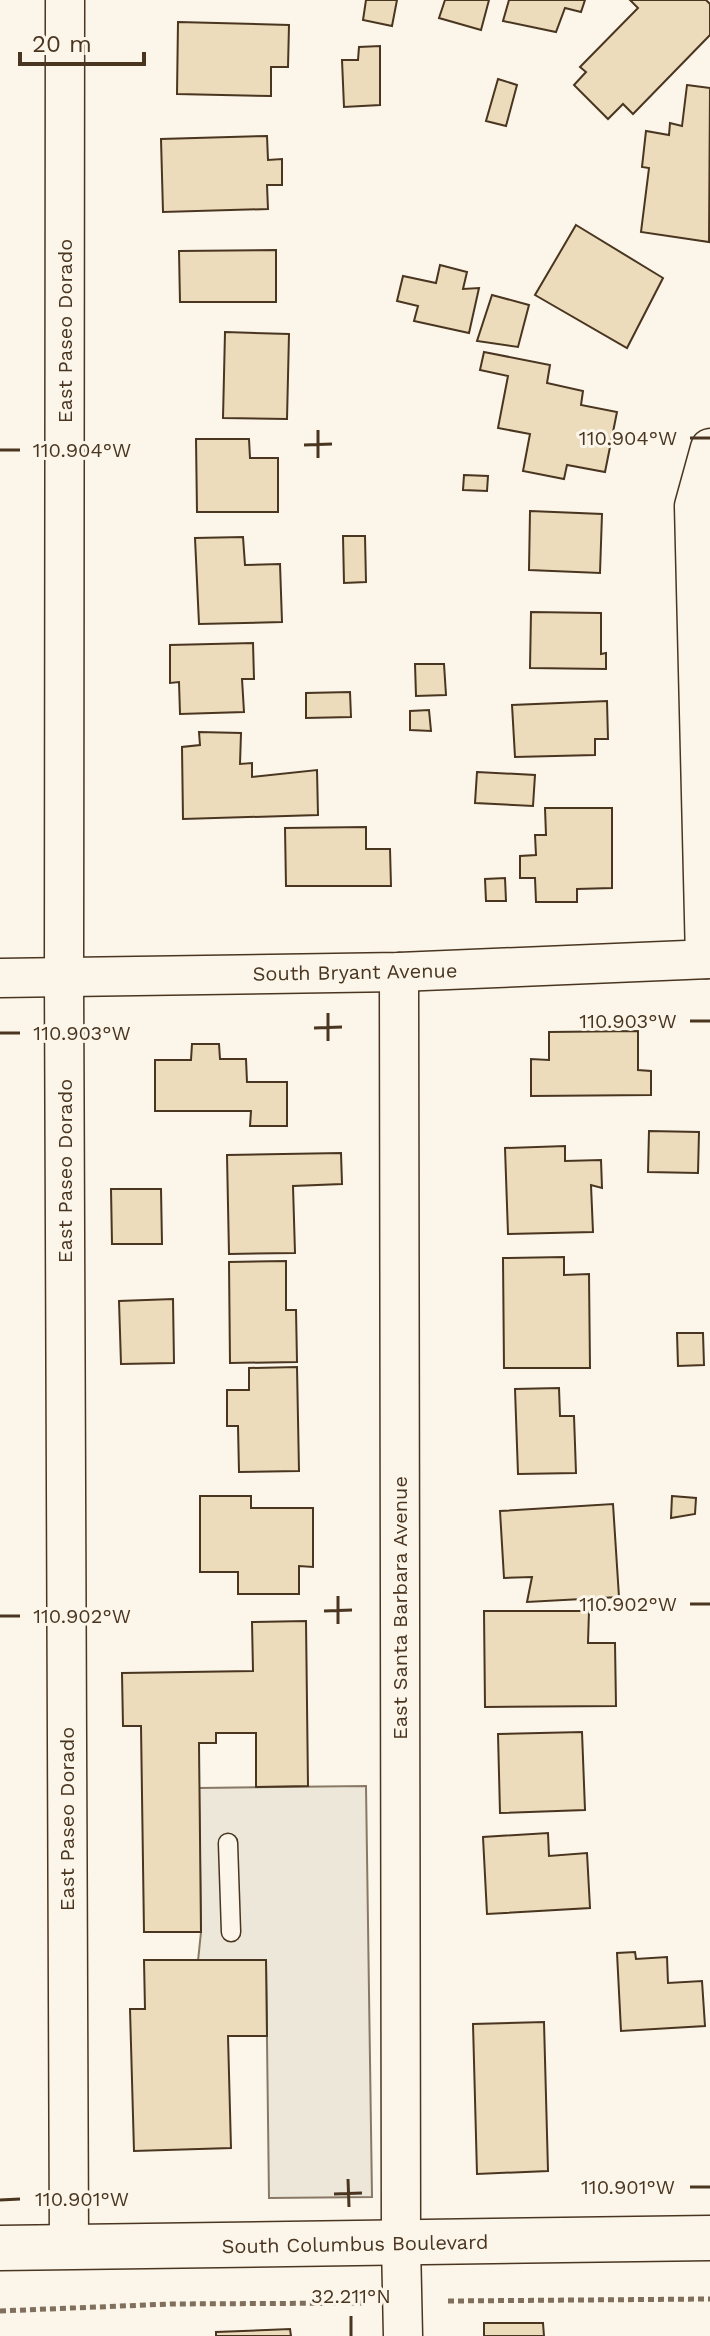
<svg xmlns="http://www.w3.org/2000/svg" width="710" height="2336" font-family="'Work Sans',sans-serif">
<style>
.parking{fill:#ede7d9;stroke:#887966;stroke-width:2}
.building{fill:#ecdcbc;stroke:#4a3520;stroke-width:2}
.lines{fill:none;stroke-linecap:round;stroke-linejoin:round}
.service-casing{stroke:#4a3520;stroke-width:21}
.minor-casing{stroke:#4a3520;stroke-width:41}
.tertiary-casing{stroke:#4a3520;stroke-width:47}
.path{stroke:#7f6f5c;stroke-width:5;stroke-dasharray:6 4;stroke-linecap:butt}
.service{stroke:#fbf6e9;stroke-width:18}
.minor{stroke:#fbf6e9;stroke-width:38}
.tertiary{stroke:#fbf6e9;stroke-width:44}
.ticks{fill:none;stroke:#4a3520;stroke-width:3}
.labels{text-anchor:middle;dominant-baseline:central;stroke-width:6;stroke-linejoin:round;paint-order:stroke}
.street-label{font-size:20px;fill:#4a3520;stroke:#fbf6e9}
.ticks-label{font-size:20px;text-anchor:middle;fill:#4a3520;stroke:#fbf6e9;stroke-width:6;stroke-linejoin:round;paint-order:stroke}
</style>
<rect width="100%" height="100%" fill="#fbf6e9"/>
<polygon class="parking" points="366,1786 372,2197 269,2198 266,1961 198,1961 201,1932 199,1788"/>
<g class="building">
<polygon points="366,0 397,0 392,26 363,20"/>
<polygon points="445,0 489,0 481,30 439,18"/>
<polygon points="509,0 585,0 581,12 565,8 556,32 503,21"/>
<polygon points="630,0 706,0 710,4 710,35 633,114 623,104 608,119 574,85 586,72 580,67 638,8"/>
<polygon points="178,22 289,25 288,67 271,67 271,96 177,94"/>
<polygon points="380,46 380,105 344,107 342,60 358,60 359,47"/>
<polygon points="498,79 517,85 506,126 486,121"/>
<polygon points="687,85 710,88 709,242 641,232 649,168 642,167 646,131 669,135 670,123 682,126"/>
<polygon points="267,136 268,160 282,159 282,185 267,185 268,209 163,212 161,139"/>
<polygon points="576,225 663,278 627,348 535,295"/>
<polygon points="276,250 276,302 180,302 179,251"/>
<polygon points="440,265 467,272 463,289 479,288 469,333 414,321 418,306 397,301 403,276 436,283"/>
<polygon points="492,295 529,305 518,347 477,341"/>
<polygon points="225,332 289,334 287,419 223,418"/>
<polygon points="484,352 550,365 547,383 583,391 581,405 617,412 605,472 567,465 564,479 523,471 530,434 498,428 508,376 480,370"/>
<polygon points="196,439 249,439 250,458 278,458 278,512 197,512"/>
<polygon points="464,475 488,476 487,491 463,490"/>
<polygon points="530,511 602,514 600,573 529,570"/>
<polygon points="343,536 365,536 366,582 344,583"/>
<polygon points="243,537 245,565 280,564 282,622 199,624 195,538"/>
<polygon points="531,612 601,613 601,654 606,653 606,669 530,668"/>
<polygon points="253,643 254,679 242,679 244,712 180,714 179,682 170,683 170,645"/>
<polygon points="415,664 444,664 446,695 416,696"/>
<polygon points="350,692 351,717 306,718 306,693"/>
<polygon points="607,701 608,739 595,739 595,755 515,757 512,705"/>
<polygon points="429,710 431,731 410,730 410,711"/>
<polygon points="199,732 241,733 240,764 252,763 252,777 317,770 318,815 183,819 182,747 200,745"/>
<polygon points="477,772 535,775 533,806 475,803"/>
<polygon points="545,808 612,808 612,888 577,889 577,902 536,902 535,878 520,878 520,856 536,855 535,835 546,835"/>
<polygon points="366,827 366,849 390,849 391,886 286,886 285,828"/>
<polygon points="505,878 506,901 486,901 485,879"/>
<polygon points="638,1031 638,1070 651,1071 651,1095 531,1096 531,1059 549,1060 549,1032"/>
<polygon points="192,1044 219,1044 220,1059 246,1059 247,1082 287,1082 287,1126 250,1126 251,1111 155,1111 155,1060 191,1060"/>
<polygon points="649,1131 699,1132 698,1173 648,1172"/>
<polygon points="565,1146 565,1161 601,1160 602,1188 591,1185 593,1232 508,1234 505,1148"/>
<polygon points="341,1153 342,1184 293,1186 295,1253 229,1254 227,1155"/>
<polygon points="111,1189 161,1189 162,1244 112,1244"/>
<polygon points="564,1257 564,1275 589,1274 590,1368 504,1368 503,1258"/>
<polygon points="286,1261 286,1310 296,1310 297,1362 230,1363 229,1262"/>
<polygon points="173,1299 174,1363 121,1364 119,1301"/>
<polygon points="677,1333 703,1333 704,1365 678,1366"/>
<polygon points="297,1367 299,1471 239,1472 238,1426 227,1426 227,1390 249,1390 249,1368"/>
<polygon points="559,1388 560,1416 574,1416 576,1473 518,1474 515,1389"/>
<polygon points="200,1496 251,1496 251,1508 313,1508 313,1567 299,1566 299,1594 238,1594 238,1572 200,1572"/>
<polygon points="672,1496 696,1498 695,1514 671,1518"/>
<polygon points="613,1504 619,1597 527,1602 532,1577 504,1578 500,1511"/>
<polygon points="484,1611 589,1611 588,1643 615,1643 616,1706 485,1707"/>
<polygon points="306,1621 308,1786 256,1787 256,1733 216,1733 216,1743 199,1743 201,1932 144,1932 141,1726 123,1726 122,1673 253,1671 252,1622"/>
<polygon points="582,1732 585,1810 500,1813 498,1734"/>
<polygon points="548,1833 549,1856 587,1853 590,1908 487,1914 483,1837"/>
<polygon points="635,1952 636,1959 667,1957 668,1983 702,1981 705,2026 621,2031 617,1953"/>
<polygon points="144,1960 266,1960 267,2036 228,2036 231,2148 134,2151 130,2009 145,2009"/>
<polygon points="544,2022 548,2171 477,2174 473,2024"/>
<polygon points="484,2323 543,2323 544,2336 484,2336"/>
<polygon points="290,2329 291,2336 216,2336 216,2332"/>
</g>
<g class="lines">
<g class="service-casing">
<polyline id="service" points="228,1843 231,1932"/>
</g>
<g class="minor-casing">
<g id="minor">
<polyline points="65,0 64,977 69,2247"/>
<polyline points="705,959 694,506 710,448"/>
<polyline points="399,972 401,2244 403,2336"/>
<polyline points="0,978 399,972 710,959"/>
</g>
</g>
<g class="tertiary-casing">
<polyline id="tertiary" points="0,2248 710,2238"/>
</g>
<g class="path">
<polyline points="448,2301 710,2299"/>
<polyline points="0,2311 170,2304 363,2303"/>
</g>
<use href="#service" class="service"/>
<use href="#minor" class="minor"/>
<use href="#tertiary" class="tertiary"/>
</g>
<path class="ticks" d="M318 430V458M690 438H710M304 445 332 444M0 450H20M328 1013V1041M690 1021H710M314 1028 342 1027M0 1033H20M338 1596V1624M690 1604H710M324 1611 352 1610M0 1616H20M348 2179 349 2207M690 2187H710M334 2194 362 2193M0 2200 20 2199M351 2316V2336"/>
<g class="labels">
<g class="street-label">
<text transform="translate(65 331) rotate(-90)">East Paseo Dorado</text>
<text transform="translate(355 972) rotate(-1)">South Bryant Avenue</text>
<text transform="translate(65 1171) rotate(-90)">East Paseo Dorado</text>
<text transform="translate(400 1608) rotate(-90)">East Santa Barbara Avenue</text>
<text transform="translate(67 1819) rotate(-90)">East Paseo Dorado</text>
<text transform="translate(355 2244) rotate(-1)">South Columbus Boulevard</text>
</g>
</g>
<g class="ticks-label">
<text x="628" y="445">110.904°W</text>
<text x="82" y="457">110.904°W</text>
<text x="628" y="1028">110.903°W</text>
<text x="82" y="1040">110.903°W</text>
<text x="628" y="1611">110.902°W</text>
<text x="82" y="1623">110.902°W</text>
<text x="628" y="2194">110.901°W</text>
<text x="82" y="2206">110.901°W</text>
<text x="351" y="2303">32.211°N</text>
</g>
<path d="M20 52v12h124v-12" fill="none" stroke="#4a3520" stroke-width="4"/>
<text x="32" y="52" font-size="24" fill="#4a3520" stroke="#fbf6e9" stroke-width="6" paint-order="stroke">20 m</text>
</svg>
